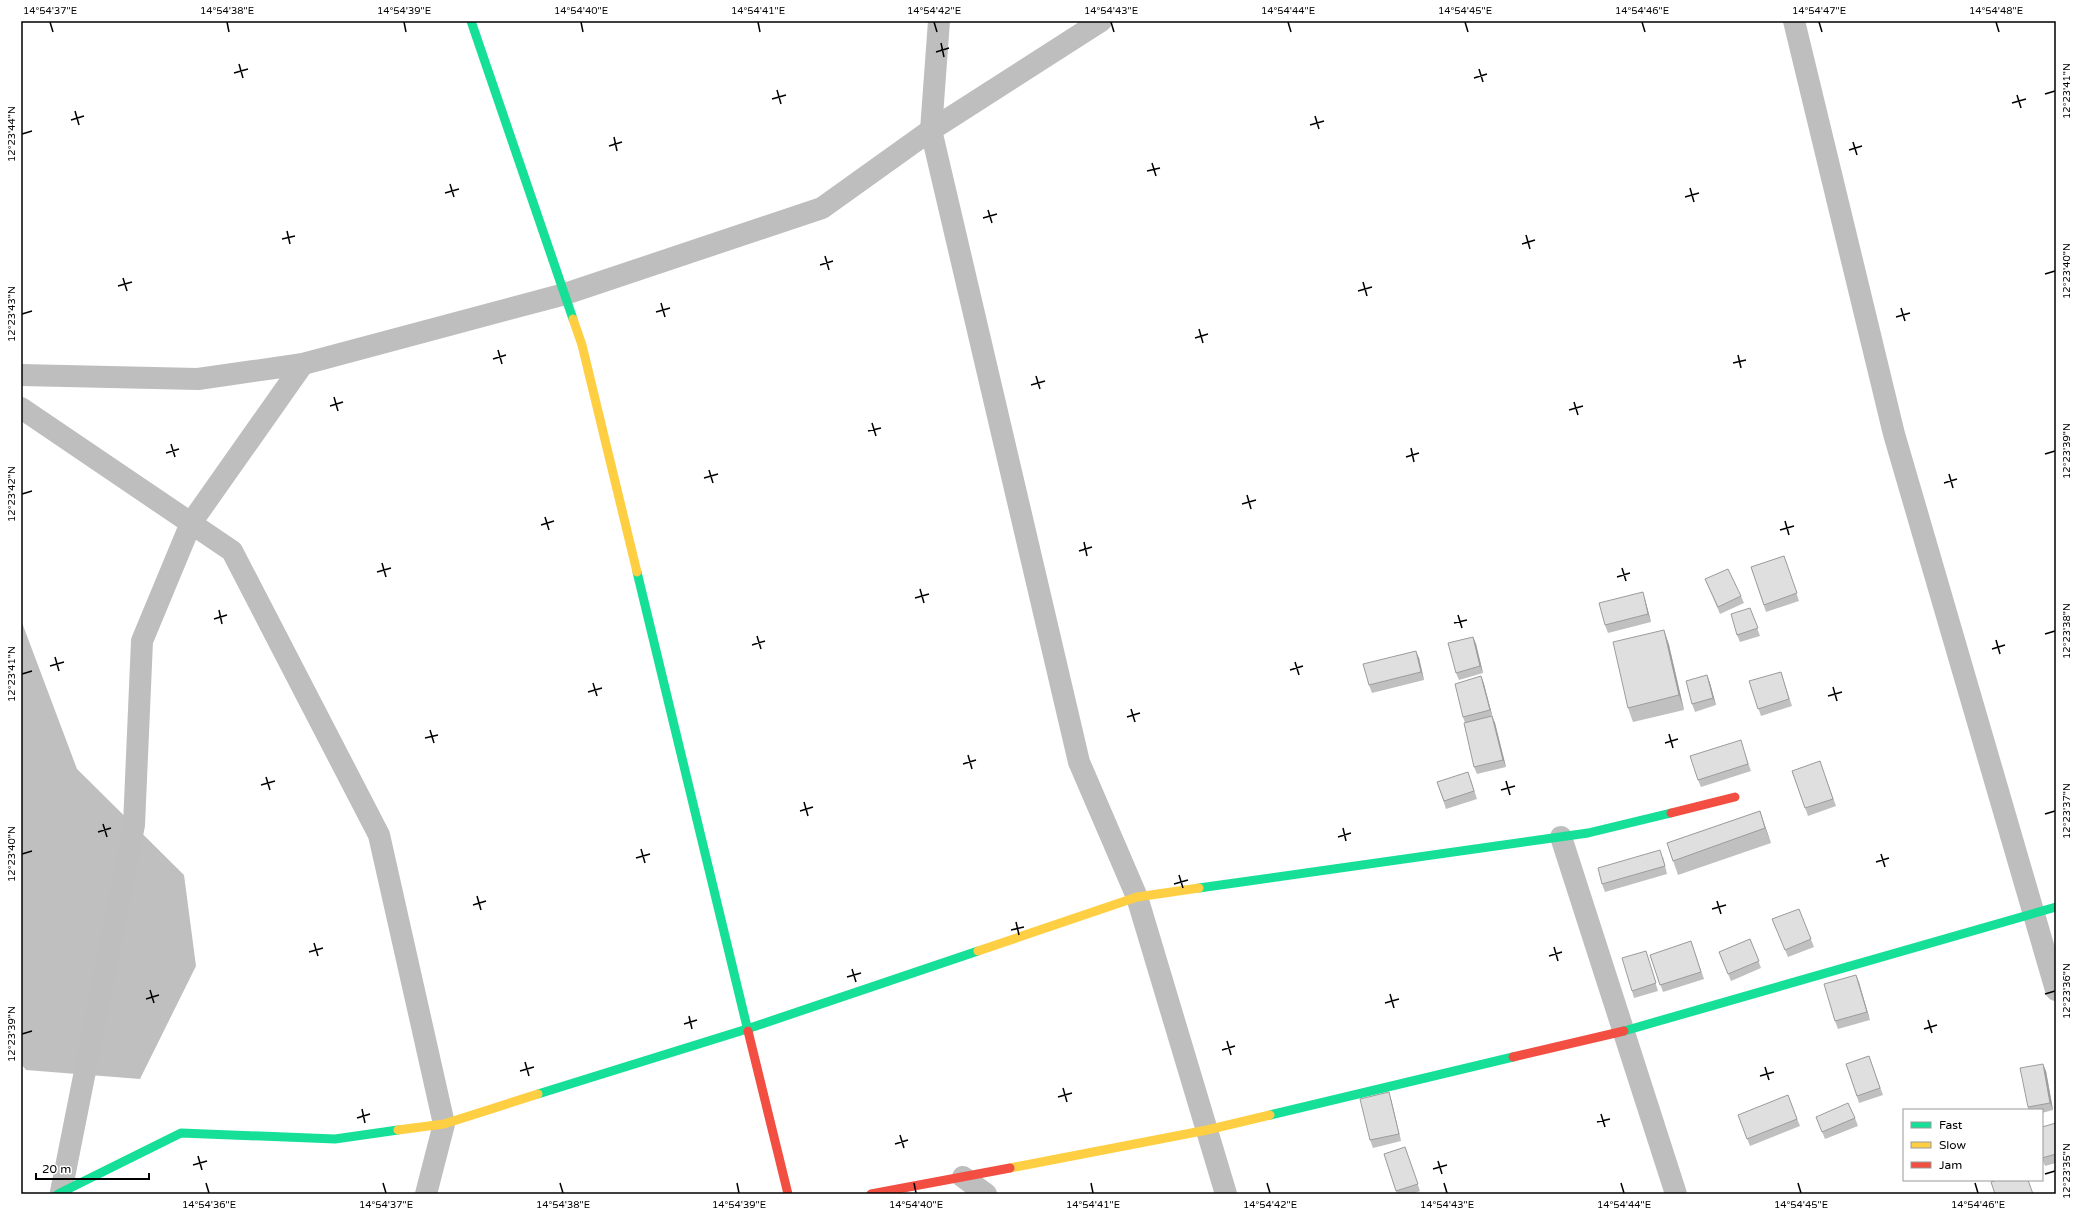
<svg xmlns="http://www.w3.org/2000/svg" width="2077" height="1215" font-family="'Varela Round',sans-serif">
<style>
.water{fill:#bfbfbf}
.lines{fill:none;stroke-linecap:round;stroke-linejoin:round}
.street{stroke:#bebebe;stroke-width:22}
.fast{stroke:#16e098;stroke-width:9}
.slow{stroke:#ffcf43;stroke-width:9}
.jam{stroke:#f24e42;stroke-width:9}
.wall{fill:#c0c0c0}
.shaded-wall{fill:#9c9c9c}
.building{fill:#dfdfdf;stroke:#9c9c9c}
.ticks{fill:none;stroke:#000;stroke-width:1.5}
.neatline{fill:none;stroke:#000;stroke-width:1.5}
.ticks-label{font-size:10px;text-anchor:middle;fill:#000}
</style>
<rect width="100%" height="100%" fill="#fff"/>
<polygon class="water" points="21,620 77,769 184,875 196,966 140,1079 26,1070 21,1064"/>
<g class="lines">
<g class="street">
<polyline points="939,21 931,130 1079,762 1137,897 1226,1194"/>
<polyline points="1794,21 1894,434 2056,990"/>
<polyline points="21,375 198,379 303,364 565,294 822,208 931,130 1101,21"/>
<polyline points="21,408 232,551 379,835 444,1124 426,1194"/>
<polyline points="1561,837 1676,1194"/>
<polyline points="963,1177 986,1194"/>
<polyline points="61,1192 134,825 142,641 191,523 303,364"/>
</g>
<g class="fast">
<polyline points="471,21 573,319"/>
<polyline points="637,572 748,1031"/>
<polyline points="1199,888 1588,833 1671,813"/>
<polyline points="1624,1031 2056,907"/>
<polyline points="538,1094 747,1029 978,951"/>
<polyline points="1270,1115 1513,1057"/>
<polyline points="58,1194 181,1133 335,1139 398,1130"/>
</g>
<g class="slow">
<polyline points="573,319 582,345 637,572"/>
<polyline points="978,951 1137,897 1199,888"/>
<polyline points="398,1130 444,1124 538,1094"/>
<polyline points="1010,1168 1207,1130 1270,1115"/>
</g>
<g class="jam">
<polyline points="1671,813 1735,797"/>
<polyline points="748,1031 788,1194"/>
<polyline points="1513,1057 1624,1031"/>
<polyline points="871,1194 1010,1168"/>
</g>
</g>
<g class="wall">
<polygon points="1784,556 1799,601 1766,612 1751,567"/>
<polygon points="1705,579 1741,596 1744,603 1720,614"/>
<polygon points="1645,599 1651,622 1608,633 1605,625"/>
<polygon points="1750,608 1760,636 1740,642 1737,635"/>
<polygon points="1664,630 1669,645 1684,710 1633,722 1628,708"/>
<polygon points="1473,637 1476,644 1483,673 1459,680 1456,673"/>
<polygon points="1419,658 1424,680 1372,693 1369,685"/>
<polygon points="1781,672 1792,706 1761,716 1749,681"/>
<polygon points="1707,675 1710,683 1716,705 1695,712 1692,704"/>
<polygon points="1481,676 1484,684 1492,716 1495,723 1506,767 1477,774 1474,767 1465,723 1463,717"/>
<polygon points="1743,748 1751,771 1701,787 1698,780"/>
<polygon points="1820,761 1836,806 1808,816 1792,771"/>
<polygon points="1471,780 1477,799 1446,809 1437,782"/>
<polygon points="1760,811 1771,843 1678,875 1667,843"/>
<polygon points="1663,857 1667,874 1605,892 1602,884"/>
<polygon points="1799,909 1814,947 1788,957 1772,919"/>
<polygon points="1750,939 1761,968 1731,981 1719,952"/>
<polygon points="1691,941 1704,979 1663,992 1650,955"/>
<polygon points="1648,958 1658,991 1634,998 1632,991"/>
<polygon points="1856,975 1870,1020 1838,1029 1835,1021"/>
<polygon points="1869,1056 1883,1095 1859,1103 1846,1064"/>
<polygon points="2046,1071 2053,1110 2042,1113 2042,1110 2028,1110 2028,1107"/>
<polygon points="1788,1095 1800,1126 1750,1146 1738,1115"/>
<polygon points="1391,1099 1401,1141 1373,1148 1370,1140"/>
<polygon points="1816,1117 1855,1118 1858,1126 1825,1139"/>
<polygon points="2056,1123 2056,1163 2045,1166 2042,1158"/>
<polygon points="1405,1147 1420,1191 1413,1194 1397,1194 1384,1154"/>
</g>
<g class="shaded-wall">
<polygon points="1643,592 1645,599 1651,622 1648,614"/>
<polygon points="1664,630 1669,645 1684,710 1679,695"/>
<polygon points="1473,637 1476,644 1483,673 1480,666"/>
<polygon points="1416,651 1419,658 1424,680 1421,672"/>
<polygon points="1707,675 1710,683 1716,705 1713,698"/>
<polygon points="1481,676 1484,684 1493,718 1490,710"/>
<polygon points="1492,716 1495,723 1506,767 1503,760"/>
<polygon points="1760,811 1765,826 1771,843 1765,828"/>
<polygon points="1856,975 1859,982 1870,1020 1867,1012"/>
<polygon points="2043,1064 2046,1071 2053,1110 2050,1103"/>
<polygon points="1389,1092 1391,1099 1401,1141 1399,1134"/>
</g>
<g class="building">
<polygon points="1784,556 1797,593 1764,605 1751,567"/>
<polygon points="1728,569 1741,596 1718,607 1705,579"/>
<polygon points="1643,592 1648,614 1605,625 1599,603"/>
<polygon points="1750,608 1758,628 1737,635 1731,614"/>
<polygon points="1664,630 1679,695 1628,708 1613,642"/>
<polygon points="1473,637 1480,666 1456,673 1448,643"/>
<polygon points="1416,651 1421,672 1369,685 1363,664"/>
<polygon points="1781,672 1789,699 1758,709 1749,681"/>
<polygon points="1707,675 1713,698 1692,704 1686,681"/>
<polygon points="1481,676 1490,710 1463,717 1455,684"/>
<polygon points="1492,716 1503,760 1474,767 1464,723"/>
<polygon points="1741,740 1748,764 1698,780 1690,756"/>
<polygon points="1820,761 1833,799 1805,808 1792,771"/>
<polygon points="1468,772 1474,791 1444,801 1437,782"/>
<polygon points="1760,811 1765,828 1673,861 1667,843"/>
<polygon points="1660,850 1665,866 1602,884 1598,868"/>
<polygon points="1799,909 1811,939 1785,950 1772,919"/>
<polygon points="1750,939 1759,961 1728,974 1719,952"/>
<polygon points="1691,941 1701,972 1660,985 1650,955"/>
<polygon points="1646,951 1656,983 1632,991 1622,958"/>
<polygon points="1856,975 1867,1012 1835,1021 1824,984"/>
<polygon points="1869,1056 1880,1088 1857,1096 1846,1064"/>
<polygon points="2043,1064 2050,1103 2028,1107 2020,1068"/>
<polygon points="1389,1092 1399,1134 1370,1140 1360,1099"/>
<polygon points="1788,1095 1797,1119 1747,1139 1738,1115"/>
<polygon points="1848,1103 1855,1118 1822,1132 1816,1117"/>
<polygon points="2056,1123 2056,1154 2042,1158 2042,1127"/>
<polygon points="1405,1147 1418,1184 1396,1191 1384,1154"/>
<polygon points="1997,1180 2028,1180 2033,1194 1995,1194 1991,1182"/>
</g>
<path class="ticks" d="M50 22 53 32M227 22 229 32M404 22 406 32M581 22 583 32M758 22 760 32M934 22 937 32M1111 22 1114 32M1288 22 1291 32M1465 22 1468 32M1642 22 1645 32M1819 22 1822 32M1996 22 1999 32M941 43 944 57M936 52 949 48M239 64 243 78M1479 69 1483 82M234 73 248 69M1474 78 1487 74M777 90 781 104M2045 94 2055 91M2017 95 2021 108M772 99 786 95M2012 103 2026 99M75 111 79 125M1315 116 1319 129M71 120 84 116M1310 125 1324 121M22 134 32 131M614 137 617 151M1853 142 1857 155M609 146 622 142M1849 150 1862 146M1152 163 1156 176M1147 171 1160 168M450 184 454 197M1690 188 1694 202M445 193 459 189M1685 197 1699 193M988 210 992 223M983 218 997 214M287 231 290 244M1526 235 1530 249M282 239 295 236M1522 244 1535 240M825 256 829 270M820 265 833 261M2045 274 2055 271M123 278 127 291M1363 282 1367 296M118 286 132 282M1358 291 1372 287M661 303 665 317M1901 308 1905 321M656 312 670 308M22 314 32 311M1896 317 1910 313M1199 329 1203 343M1195 338 1208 334M498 350 502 364M1738 355 1741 368M493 359 506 355M1733 363 1746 360M1036 376 1040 389M1031 385 1045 381M334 397 338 411M1574 402 1578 415M330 406 343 402M1569 410 1583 406M872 423 876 436M868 431 881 428M171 444 175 457M1411 448 1414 462M166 453 179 449M2045 454 2055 451M1406 457 1419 453M709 470 713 483M1949 474 1953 488M704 478 718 474M1944 483 1957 479M22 494 32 491M1247 495 1251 509M1242 504 1256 500M545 517 549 530M1785 521 1789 535M541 525 554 521M1780 530 1794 526M1084 542 1087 556M1079 551 1092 547M382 563 386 577M1622 568 1626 581M377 572 391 568M1617 577 1630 573M920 589 924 603M915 598 929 594M219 610 222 624M1458 615 1462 628M214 619 227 615M1454 623 1467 620M2045 634 2055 631M757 636 761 649M1996 640 2000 654M752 645 765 641M1992 649 2005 645M55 657 59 671M1295 662 1299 675M50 666 64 662M1290 670 1303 666M22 674 32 671M593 683 597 696M1833 687 1837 701M588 692 602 688M1828 696 1842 692M1131 709 1135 722M1127 717 1140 713M430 730 434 743M1669 734 1673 748M425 738 438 735M1665 743 1678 739M968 755 972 769M963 764 976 760M266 777 270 790M1506 781 1510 795M261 785 275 781M1501 790 1515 786M804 802 808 816M800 811 813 807M2045 814 2055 811M103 824 107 837M1343 828 1346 841M98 832 111 828M1338 837 1351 833M641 849 645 863M22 854 32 851M1881 854 1885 867M636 858 650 854M1876 862 1889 858M1179 875 1183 888M1174 884 1188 880M477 896 481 910M1717 901 1721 914M473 905 486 901M1712 909 1726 905M1016 922 1019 935M1011 930 1024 927M314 943 318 956M1554 947 1558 961M309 952 323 948M1549 956 1562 952M852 969 856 982M847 977 861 973M150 990 154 1003M1390 994 1394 1008M2045 994 2055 991M146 999 159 995M1385 1003 1399 999M689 1016 692 1029M1928 1020 1932 1033M684 1024 697 1020M1924 1029 1937 1025M22 1034 32 1031M1227 1041 1231 1055M1222 1050 1235 1046M525 1062 529 1076M1765 1067 1769 1080M520 1071 534 1067M1760 1076 1774 1072M1063 1088 1067 1102M1058 1097 1072 1093M362 1109 365 1123M1601 1114 1605 1127M357 1118 370 1114M1597 1122 1610 1119M900 1135 904 1148M895 1144 908 1140M198 1156 202 1170M1438 1161 1442 1174M193 1165 207 1161M1433 1169 1447 1165M2045 1174 2055 1171M206 1183 209 1193M383 1183 386 1193M560 1183 563 1193M737 1183 739 1193M914 1183 916 1193M1091 1183 1093 1193M1267 1183 1270 1193M1444 1183 1447 1193M1621 1183 1624 1193M1798 1183 1801 1193M1975 1183 1978 1193"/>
<rect width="2077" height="1215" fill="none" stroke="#ffffff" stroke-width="44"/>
<rect x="1903" y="1109" width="140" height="72" fill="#ffffff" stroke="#999999"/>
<rect x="1911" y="1122" width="20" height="6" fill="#16e098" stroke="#999999"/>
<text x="1939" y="1129" font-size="12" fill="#000000">Fast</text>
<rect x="1911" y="1142" width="20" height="6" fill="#ffcf43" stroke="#999999"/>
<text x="1939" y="1149" font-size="12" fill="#000000">Slow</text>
<rect x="1911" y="1162" width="20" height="6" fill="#f24e42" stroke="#999999"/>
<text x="1939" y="1169" font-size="12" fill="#000000">Jam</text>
<path d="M36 1173v6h113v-6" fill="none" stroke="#000000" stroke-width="2"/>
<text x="42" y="1173" font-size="12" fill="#000000" stroke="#ffffff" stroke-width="3" paint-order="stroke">20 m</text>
<rect x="22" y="22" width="2033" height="1171" class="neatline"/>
<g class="ticks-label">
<text x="50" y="14">14°54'37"E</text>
<text x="227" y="14">14°54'38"E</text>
<text x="404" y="14">14°54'39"E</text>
<text x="581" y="14">14°54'40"E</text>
<text x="758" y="14">14°54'41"E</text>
<text x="934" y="14">14°54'42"E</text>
<text x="1111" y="14">14°54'43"E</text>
<text x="1288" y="14">14°54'44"E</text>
<text x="1465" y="14">14°54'45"E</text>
<text x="1642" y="14">14°54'46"E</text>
<text x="1819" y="14">14°54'47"E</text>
<text x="1996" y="14">14°54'48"E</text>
<text transform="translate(2066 91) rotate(-90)" y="4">12°23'41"N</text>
<text transform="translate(11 134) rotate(-90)" y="4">12°23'44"N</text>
<text transform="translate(2066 271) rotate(-90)" y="4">12°23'40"N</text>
<text transform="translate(11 314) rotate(-90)" y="4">12°23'43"N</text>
<text transform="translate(2066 451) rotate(-90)" y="4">12°23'39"N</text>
<text transform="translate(11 494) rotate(-90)" y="4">12°23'42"N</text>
<text transform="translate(2066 631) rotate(-90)" y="4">12°23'38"N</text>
<text transform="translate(11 674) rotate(-90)" y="4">12°23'41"N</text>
<text transform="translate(2066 811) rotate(-90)" y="4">12°23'37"N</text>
<text transform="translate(11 854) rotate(-90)" y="4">12°23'40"N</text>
<text transform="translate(2066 991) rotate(-90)" y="4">12°23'36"N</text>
<text transform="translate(11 1034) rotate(-90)" y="4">12°23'39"N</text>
<text transform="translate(2066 1171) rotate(-90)" y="4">12°23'35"N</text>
<text x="209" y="1208">14°54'36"E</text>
<text x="386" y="1208">14°54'37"E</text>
<text x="563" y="1208">14°54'38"E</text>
<text x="739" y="1208">14°54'39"E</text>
<text x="916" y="1208">14°54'40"E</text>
<text x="1093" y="1208">14°54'41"E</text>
<text x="1270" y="1208">14°54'42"E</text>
<text x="1447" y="1208">14°54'43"E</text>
<text x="1624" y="1208">14°54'44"E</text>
<text x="1801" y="1208">14°54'45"E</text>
<text x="1978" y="1208">14°54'46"E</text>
</g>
</svg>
